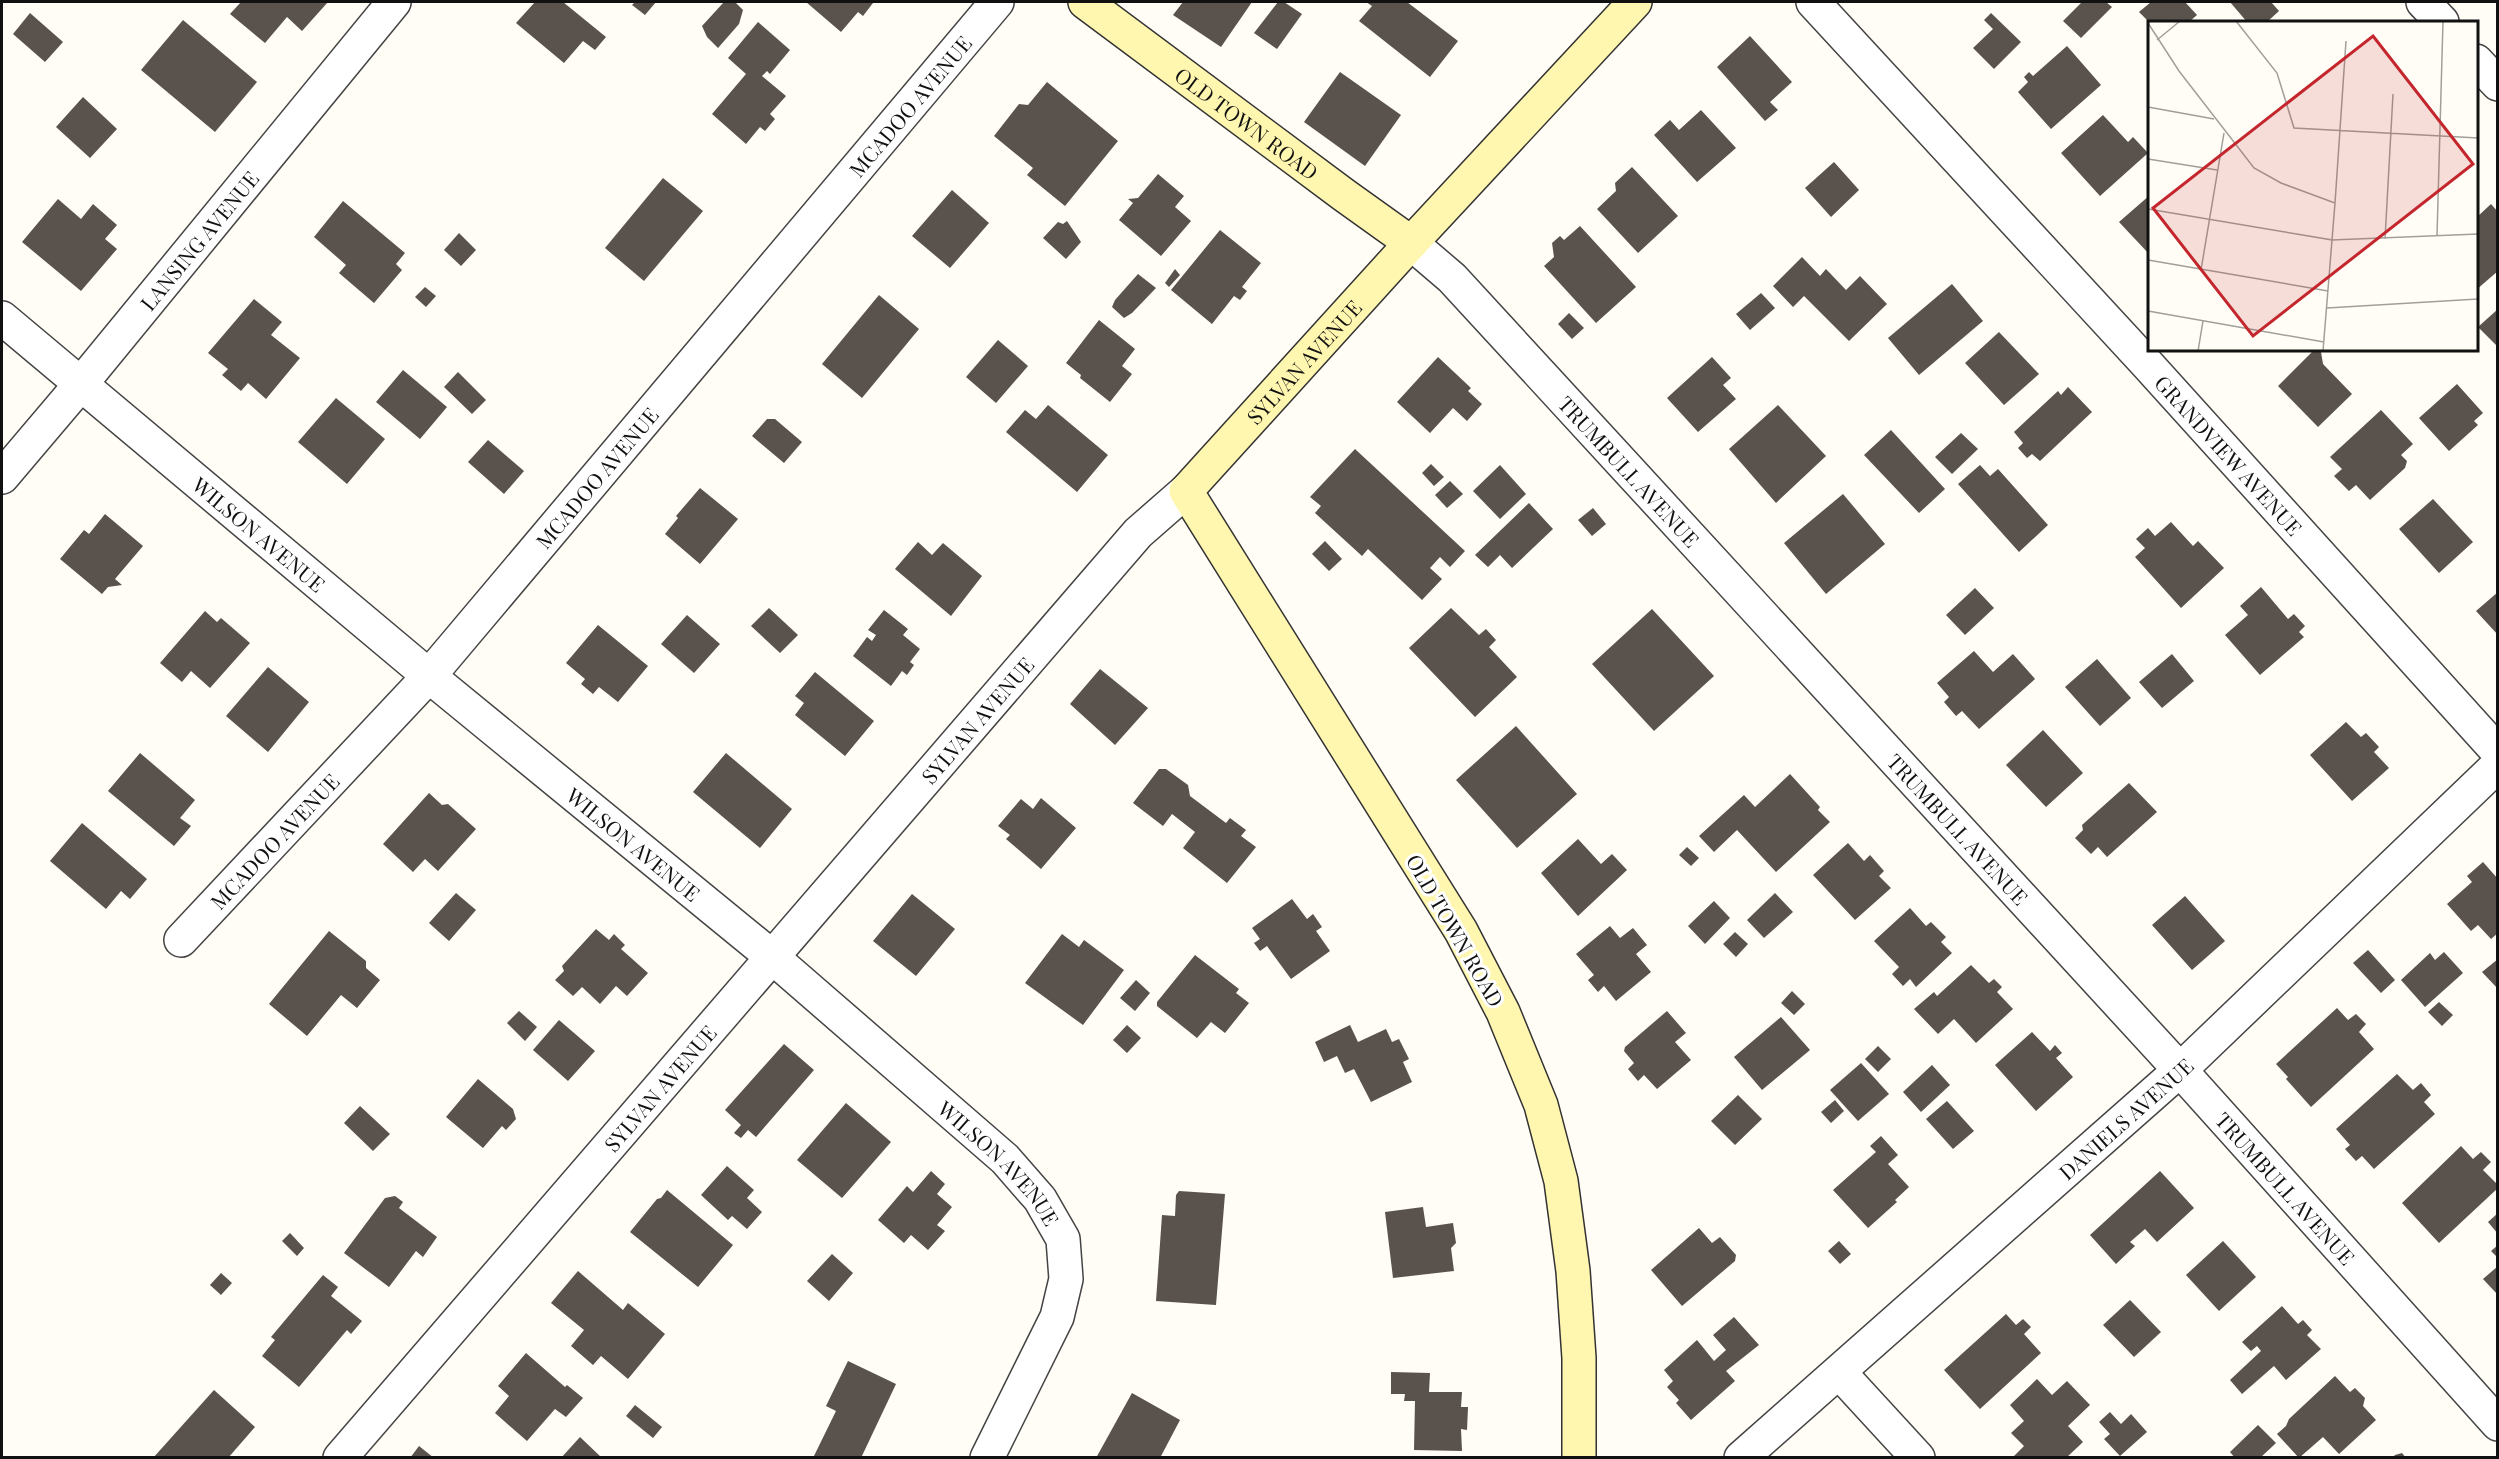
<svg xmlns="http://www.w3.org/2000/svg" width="2499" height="1459" font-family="'Playfair Display',serif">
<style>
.building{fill:#5a524d}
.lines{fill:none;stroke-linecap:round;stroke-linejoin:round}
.street-casing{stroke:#444;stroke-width:36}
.secondary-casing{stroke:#333;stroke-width:36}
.street{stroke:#fff;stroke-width:33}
.secondary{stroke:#fff6b0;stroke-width:33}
.labels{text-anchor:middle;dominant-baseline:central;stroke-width:6;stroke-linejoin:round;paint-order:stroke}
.street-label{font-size:21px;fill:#111;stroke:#fff}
.inset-road{fill:none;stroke:#a09f9a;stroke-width:1.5}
.view{fill:#c4262e;fill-opacity:0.15;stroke:#c4262e;stroke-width:3}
.inset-edge{fill:none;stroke:#111;stroke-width:3}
</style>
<rect width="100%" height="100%" fill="#fffdf5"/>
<g class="building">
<polygon points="241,2 328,2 302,31 287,17 265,43 230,14"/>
<polygon points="535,2 563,2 606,37 595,50 583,41 564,63 516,23"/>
<polygon points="635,2 656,2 645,15 632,5"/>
<polygon points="724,2 736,3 743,10 739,24 718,48 707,37 702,26"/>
<polygon points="806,2 871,2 873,3 863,16 858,12 841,32"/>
<polygon points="1183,2 1252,2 1221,47 1173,15"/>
<polygon points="1278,2 1284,2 1302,14 1277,49 1254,33"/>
<polygon points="1366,2 1407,2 1458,41 1430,77 1359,21 1372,6"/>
<polygon points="2082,2 2106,2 2112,7 2081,38 2063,21"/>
<polygon points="2151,2 2185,2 2197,15 2189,22 2149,22 2139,12"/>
<polygon points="2230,2 2271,2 2279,11 2267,22 2247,22"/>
<polygon points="30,13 63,42 45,62 13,34"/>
<polygon points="1991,13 2021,42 1994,69 1973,48 1993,29 1984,20"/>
<polygon points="183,20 257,82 215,132 141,70"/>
<polygon points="758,22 790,50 770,74 767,71 762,76 786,96 770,114 775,119 765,131 760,127 746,144 712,114 746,74 728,58"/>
<polygon points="1750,36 1792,82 1770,102 1778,110 1765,121 1717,67"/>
<polygon points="2067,46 2101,85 2051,129 2018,92 2028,82 2024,77 2029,72 2033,76"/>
<polygon points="1340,72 1401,115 1365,166 1304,122"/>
<polygon points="1047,82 1118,141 1065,206 1027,175 1033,168 994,136 1019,104 1028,105"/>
<polygon points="83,97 117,129 90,158 56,127"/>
<polygon points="1701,110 1736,148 1697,182 1654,135 1670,120 1679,130"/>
<polygon points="2103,115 2128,142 2133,137 2148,153 2100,196 2061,153"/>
<polygon points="1834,162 1859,190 1831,217 1805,188"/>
<polygon points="1632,167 1678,216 1638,253 1597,209 1616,191 1615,183"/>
<polygon points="1158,174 1184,196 1175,207 1191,221 1161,256 1119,220 1133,203 1128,199 1138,198"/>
<polygon points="663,178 703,211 644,281 605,248"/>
<polygon points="952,190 989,223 950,268 912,236"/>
<polygon points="2150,195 2150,255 2119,222"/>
<polygon points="58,199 81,219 93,204 117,225 105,239 117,249 81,291 22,242"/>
<polygon points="343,201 405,253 396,264 402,270 374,303 339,273 346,265 314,237"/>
<polygon points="2491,204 2498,212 2498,271 2476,290 2476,218"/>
<polygon points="1067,221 1081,242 1066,259 1043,238 1058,222 1063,224"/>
<polygon points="1580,226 1636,287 1596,323 1544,266 1554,257 1552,243 1560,236 1564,240"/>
<polygon points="1220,230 1261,263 1242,287 1247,291 1240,300 1234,296 1212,324 1171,290"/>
<polygon points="459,233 476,250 461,266 444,250"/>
<polygon points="1802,257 1820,276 1826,269 1846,290 1860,276 1887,304 1849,341 1804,296 1793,307 1773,286"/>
<polygon points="1175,269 1180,275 1169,287 1165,283"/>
<polygon points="1138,274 1156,288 1132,313 1124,318 1112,307 1115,300"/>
<polygon points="1952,284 1983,321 1919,375 1888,338"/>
<polygon points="425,287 436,296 426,307 415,297"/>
<polygon points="1761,293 1775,308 1750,330 1736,314"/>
<polygon points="879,295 919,329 862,398 822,364"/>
<polygon points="254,299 282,322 271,335 300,358 266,399 248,383 241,391 222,375 228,369 208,353"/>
<polygon points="2498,309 2498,347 2478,327"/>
<polygon points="1569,313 1584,328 1572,339 1558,324"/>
<polygon points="1099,320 1135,349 1122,366 1132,374 1110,402 1080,378 1081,375 1066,363"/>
<polygon points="1999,332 2039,374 2004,405 1965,363"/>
<polygon points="998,340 1028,366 996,403 966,377"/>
<polygon points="2312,352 2321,352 2323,364 2352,394 2318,427 2278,386"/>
<polygon points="1438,357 1471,388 1468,391 1482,404 1467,421 1453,408 1430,433 1397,402"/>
<polygon points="1712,357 1731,378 1723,385 1736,399 1698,432 1667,398"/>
<polygon points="403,370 447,407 420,439 376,402"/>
<polygon points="458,372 486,400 472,414 444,387"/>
<polygon points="2457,384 2483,413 2474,421 2478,425 2449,451 2419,418"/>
<polygon points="2068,387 2092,412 2040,461 2032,454 2027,458 2018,448 2023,443 2014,432 2058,391 2061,395"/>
<polygon points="336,398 385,439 347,484 298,442"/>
<polygon points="1048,405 1108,455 1077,492 1006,432 1025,410 1036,419"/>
<polygon points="1778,405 1826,456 1776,503 1729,449"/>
<polygon points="2381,410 2413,444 2401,455 2407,461 2405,468 2370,500 2356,485 2349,491 2334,476 2342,469 2330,457"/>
<polygon points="767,419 775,419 802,442 784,463 752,436"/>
<polygon points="1891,430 1945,489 1919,513 1864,455"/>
<polygon points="1961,433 1978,449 1952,474 1935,457"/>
<polygon points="488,440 524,471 504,494 468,462"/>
<polygon points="1355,449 1465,551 1450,567 1440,557 1430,568 1442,579 1422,600 1368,549 1362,556 1315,513 1321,506 1310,497"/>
<polygon points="1431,464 1444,477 1434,486 1422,473"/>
<polygon points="1500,465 1526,494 1500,519 1473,491"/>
<polygon points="1980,465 1990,476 1998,469 2048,525 2019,552 1958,484"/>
<polygon points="1450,481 1463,494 1447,508 1435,495"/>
<polygon points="700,488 738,519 700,564 665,534 678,518 676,516"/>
<polygon points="1843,494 1885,544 1826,594 1784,543"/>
<polygon points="2433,499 2473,542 2439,573 2399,529"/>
<polygon points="1529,503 1553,529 1512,568 1500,555 1488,567 1475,555"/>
<polygon points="1593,508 1606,524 1592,536 1578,520"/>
<polygon points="105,514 143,546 115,579 122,585 108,587 102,594 60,559 84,530 89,534"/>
<polygon points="2171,522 2193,546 2198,541 2224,568 2181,608 2135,557 2145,548 2136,539 2148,528 2155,536"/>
<polygon points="1325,541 1342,559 1329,571 1312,554"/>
<polygon points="918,542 932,555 943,543 982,576 951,616 895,569"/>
<polygon points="2261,587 2288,619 2294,614 2305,626 2299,632 2304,637 2260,675 2225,635 2248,615 2240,606"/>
<polygon points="1975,588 1994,608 1965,635 1946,615"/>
<polygon points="2498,592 2498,635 2476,611"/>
<polygon points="769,608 798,635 780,653 751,626"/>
<polygon points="1451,608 1479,635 1486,629 1496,640 1489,647 1517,677 1475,717 1409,648"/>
<polygon points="1652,609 1714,676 1654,731 1592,664"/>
<polygon points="884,610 908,629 903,635 920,649 910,662 914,665 907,675 902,671 891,686 853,656 867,637 872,641 876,635 868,630"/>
<polygon points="205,611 217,622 221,618 250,643 210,688 191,671 182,682 160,663"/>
<polygon points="687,615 720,644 694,673 661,644"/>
<polygon points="598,625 648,666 618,702 599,687 593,694 581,684 585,679 566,663"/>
<polygon points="1974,651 1993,672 2013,654 2035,679 1979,729 1962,711 1956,716 1944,702 1949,697 1937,683"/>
<polygon points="2172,654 2194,681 2162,708 2139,682"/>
<polygon points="2097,659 2131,698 2100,726 2065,687"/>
<polygon points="268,667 309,702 268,752 226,716"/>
<polygon points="1100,669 1148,708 1115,745 1070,704"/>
<polygon points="815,672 874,721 845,756 795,715 804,703 795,696"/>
<polygon points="2346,722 2361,737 2366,733 2379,747 2374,752 2389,768 2352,801 2310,755"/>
<polygon points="1516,726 1577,794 1517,848 1456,780"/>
<polygon points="2043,730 2083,773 2046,807 2006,765"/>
<polygon points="140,753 195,800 180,818 191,826 174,846 108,791"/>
<polygon points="726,753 792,809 760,848 693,792"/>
<polygon points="1159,769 1166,769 1188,785 1190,796 1226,823 1230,818 1246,830 1241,836 1256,847 1227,883 1183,848 1195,832 1172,814 1163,826 1133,803"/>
<polygon points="1790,774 1820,807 1818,810 1830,822 1776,872 1737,830 1714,852 1699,836 1744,795 1755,807"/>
<polygon points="2129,783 2157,812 2107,857 2098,847 2091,854 2075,838 2083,830 2082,825"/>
<polygon points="429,793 442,805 448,804 476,829 438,871 425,859 413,872 383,844"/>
<polygon points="1041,798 1076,828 1041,869 1006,839 1010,835 998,826 1021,799 1033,809"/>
<polygon points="82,823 147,879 130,899 121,891 106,909 50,861"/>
<polygon points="1578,839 1601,864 1612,854 1627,870 1578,916 1541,873"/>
<polygon points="1848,843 1864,861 1870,855 1884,871 1879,876 1891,888 1855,920 1813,875"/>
<polygon points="1687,847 1699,858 1691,866 1679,855"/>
<polygon points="2483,862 2498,879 2498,933 2491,939 2478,925 2471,931 2447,904 2472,882 2467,876"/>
<polygon points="456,893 476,910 449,941 429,923"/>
<polygon points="1775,893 1793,912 1764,938 1747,920"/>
<polygon points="912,894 955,929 916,976 873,941"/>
<polygon points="2185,896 2225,941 2192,970 2152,925"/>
<polygon points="1292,899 1307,919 1313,914 1322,927 1316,931 1330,951 1291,979 1267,946 1260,951 1254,943 1260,939 1252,928"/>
<polygon points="1714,901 1730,918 1705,944 1688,926"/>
<polygon points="1910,908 1926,926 1931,922 1946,937 1941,942 1952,953 1916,987 1910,979 1903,986 1892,974 1899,967 1874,941"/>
<polygon points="1610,926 1620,938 1633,928 1647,945 1636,954 1651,972 1616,1001 1604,986 1598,992 1588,980 1594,975 1576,954"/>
<polygon points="596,929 609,940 614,934 625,945 621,949 648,973 627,996 616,986 600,1004 582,987 573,996 555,980 564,971 562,966"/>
<polygon points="329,931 366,961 366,968 380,980 357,1008 341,995 307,1036 269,1004"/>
<polygon points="1735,932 1748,944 1736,957 1723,944"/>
<polygon points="1062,934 1079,947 1084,940 1124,970 1083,1025 1025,983"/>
<polygon points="2368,950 2395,980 2381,993 2353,963"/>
<polygon points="2444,952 2463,973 2425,1007 2401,980 2430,953 2435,960"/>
<polygon points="1195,955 1239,989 1236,993 1249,1003 1225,1033 1211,1022 1197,1038 1157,1006 1157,1002"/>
<polygon points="2498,959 2498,989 2482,972"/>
<polygon points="1971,965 1989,983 1994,979 2002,987 1997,992 2013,1009 1976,1043 1954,1019 1938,1034 1914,1009 1934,992 1937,996"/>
<polygon points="1136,980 1150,993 1135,1011 1120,998"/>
<polygon points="1792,991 1805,1004 1794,1015 1781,1003"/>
<polygon points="2439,1002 2453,1015 2442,1026 2428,1012"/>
<polygon points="2337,1008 2348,1020 2356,1014 2366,1024 2359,1032 2374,1049 2311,1107 2286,1079 2288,1077 2276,1064"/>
<polygon points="519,1011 537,1027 525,1041 507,1023"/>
<polygon points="1667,1011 1686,1033 1675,1042 1691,1060 1657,1089 1644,1075 1638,1081 1628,1069 1634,1063 1624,1051 1625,1047"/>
<polygon points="1781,1017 1810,1050 1762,1090 1734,1057"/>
<polygon points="559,1020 595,1051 568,1081 533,1050"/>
<polygon points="1127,1025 1141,1038 1127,1053 1113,1040"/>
<polygon points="1350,1025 1358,1042 1386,1029 1392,1042 1399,1039 1409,1059 1403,1062 1412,1082 1371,1102 1354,1069 1345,1073 1337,1056 1324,1062 1315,1042"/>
<polygon points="2032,1032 2050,1051 2055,1045 2062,1053 2056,1058 2073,1077 2036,1111 1995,1065"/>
<polygon points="784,1044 814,1070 756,1137 748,1130 741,1138 734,1133 741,1125 725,1110"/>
<polygon points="1878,1046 1891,1059 1878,1072 1865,1059"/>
<polygon points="1861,1063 1889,1094 1858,1121 1830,1090"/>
<polygon points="1932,1065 1950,1085 1921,1112 1903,1092"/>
<polygon points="2397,1074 2413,1090 2421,1083 2431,1095 2424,1102 2435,1114 2374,1169 2362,1156 2356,1161 2345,1149 2350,1145 2336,1129"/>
<polygon points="478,1079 513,1109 516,1119 506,1130 502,1126 483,1148 446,1117"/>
<polygon points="1738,1095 1762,1119 1735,1145 1711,1121"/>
<polygon points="1835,1100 1844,1111 1831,1123 1821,1112"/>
<polygon points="1947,1101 1974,1131 1953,1149 1926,1119"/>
<polygon points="846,1103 891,1142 842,1198 797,1160"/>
<polygon points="360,1106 390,1134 373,1151 344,1123"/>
<polygon points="1881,1136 1898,1155 1888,1164 1909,1187 1895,1200 1897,1202 1868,1228 1833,1190 1876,1152 1870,1146"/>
<polygon points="2461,1146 2473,1159 2481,1152 2491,1162 2483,1170 2498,1185 2498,1188 2439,1243 2402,1203"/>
<polygon points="727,1166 754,1190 747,1198 762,1212 747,1229 732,1216 728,1220 701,1195"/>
<polygon points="931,1171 945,1184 937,1194 952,1207 937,1225 945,1231 928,1250 911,1235 904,1243 878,1220 907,1186 913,1192"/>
<polygon points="2160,1171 2194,1208 2157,1242 2145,1229 2130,1242 2135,1246 2116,1264 2090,1235"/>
<polygon points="667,1190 733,1245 698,1287 630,1232 657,1199 661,1198"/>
<polygon points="1179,1191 1225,1194 1216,1305 1156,1301 1162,1215 1175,1216 1176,1195"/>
<polygon points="395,1196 403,1202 399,1208 437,1237 423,1257 416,1251 389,1287 344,1253 385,1198"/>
<polygon points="1423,1207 1426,1227 1453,1223 1456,1243 1451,1248 1454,1271 1393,1278 1385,1212"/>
<polygon points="2498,1213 2498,1234 2488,1222"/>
<polygon points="1699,1228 1712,1243 1720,1237 1736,1255 1735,1261 1682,1306 1651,1270"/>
<polygon points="290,1233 304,1248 297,1256 282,1241"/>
<polygon points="1839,1241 1851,1254 1840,1264 1828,1251"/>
<polygon points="2223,1241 2256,1277 2219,1311 2186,1275"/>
<polygon points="2498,1245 2498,1258 2491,1251"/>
<polygon points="832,1254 853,1273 829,1301 807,1281"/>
<polygon points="2498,1266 2498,1295 2483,1279"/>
<polygon points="578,1271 623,1310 628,1303 665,1334 628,1379 601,1356 593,1365 571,1346 584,1330 551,1303"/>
<polygon points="221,1273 232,1283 221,1295 210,1285"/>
<polygon points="323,1275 338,1287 331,1296 362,1321 351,1334 347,1330 299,1387 262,1356 275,1340 271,1337"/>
<polygon points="2130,1300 2161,1332 2134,1357 2103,1325"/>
<polygon points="2282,1306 2298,1324 2303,1320 2312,1330 2307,1335 2321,1349 2286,1380 2274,1366 2242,1394 2230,1380 2261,1351 2257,1346 2251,1351 2242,1342"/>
<polygon points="2006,1314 2016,1325 2023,1319 2031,1327 2024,1334 2041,1353 1980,1409 1944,1370"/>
<polygon points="1734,1317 1759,1345 1726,1371 1735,1381 1691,1420 1676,1403 1679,1400 1667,1387 1673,1381 1664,1370 1697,1340 1714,1361 1726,1350 1713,1335"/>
<polygon points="526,1353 565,1387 567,1385 583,1398 566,1417 555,1409 527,1441 495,1413 509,1396 498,1386"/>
<polygon points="848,1361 896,1384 861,1458 813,1458 836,1411 826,1406"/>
<polygon points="1391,1372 1430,1373 1429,1392 1462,1392 1461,1407 1468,1407 1467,1430 1461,1429 1462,1451 1414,1450 1415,1401 1404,1401 1405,1394 1391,1394"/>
<polygon points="2335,1376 2350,1392 2355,1388 2365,1398 2363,1406 2376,1420 2339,1454 2323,1437 2299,1458 2277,1434 2286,1426 2289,1419"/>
<polygon points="2037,1379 2052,1395 2067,1381 2090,1405 2068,1426 2083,1442 2066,1458 2014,1456 2024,1446 2011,1433 2024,1421 2010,1405"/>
<polygon points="214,1390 255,1427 228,1458 153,1458"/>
<polygon points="1132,1393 1180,1420 1160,1458 1096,1458"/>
<polygon points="635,1405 662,1427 653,1438 626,1416"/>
<polygon points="2110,1412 2121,1424 2131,1414 2147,1432 2120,1456 2104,1439 2110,1434 2099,1422"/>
<polygon points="2258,1425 2276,1443 2260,1458 2235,1458 2230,1452"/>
<polygon points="580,1437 602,1458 561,1458"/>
<polygon points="419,1446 434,1458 410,1458"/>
<polygon points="2402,1453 2406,1458 2392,1458 2395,1455"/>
</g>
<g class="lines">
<g class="street-casing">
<g id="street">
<path id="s1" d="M1813 2 2148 365 2498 752"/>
<polyline points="2423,2 2442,22"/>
<polyline points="2476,61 2498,84"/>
<path id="s2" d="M1411 243 1452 278 1624 465 2180 1070 2498 1424"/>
<path id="s3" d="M2 318 429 676 771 956 1005 1159 1040 1199 1063 1239 1066 1279 1057 1317 987 1458"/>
<path id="s4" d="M2 477 80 385 394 2"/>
<path id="s5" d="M181 940 429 676 997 2"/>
<polyline points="1839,1372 1918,1458"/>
<path id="s6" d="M340 1458 1138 533 1186 491"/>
<path id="s7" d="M1741 1458 2180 1070 2498 765"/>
</g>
</g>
<g class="secondary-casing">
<g id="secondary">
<path id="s8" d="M1085 2 1344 195 1411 243"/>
<path id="s9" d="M1579 1458V1358L1573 1271 1561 1181 1541 1105 1503 1012 1461 931 1186 491 1411 243 1635 2"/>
</g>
</g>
<use href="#street" class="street"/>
<use href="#secondary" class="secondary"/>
</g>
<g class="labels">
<g class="street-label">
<text stroke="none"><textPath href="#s5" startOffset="1108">MCADOO AVENUE</textPath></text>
<text stroke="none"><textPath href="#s8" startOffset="202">OLD TOWN ROAD</textPath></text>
<text stroke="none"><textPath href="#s4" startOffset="308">LANSING AVENUE</textPath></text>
<text stroke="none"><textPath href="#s9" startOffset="1242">SYLVAN AVENUE</textPath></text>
<text stroke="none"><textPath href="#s1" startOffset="615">GRANDVIEW AVENUE</textPath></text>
<text stroke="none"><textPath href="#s2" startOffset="316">TRUMBULL AVENUE</textPath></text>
<text stroke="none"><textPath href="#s5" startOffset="622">MCADOO AVENUE</textPath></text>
<text stroke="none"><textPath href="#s3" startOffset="336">WILSON AVENUE</textPath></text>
<text stroke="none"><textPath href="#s6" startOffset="975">SYLVAN AVENUE</textPath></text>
<text stroke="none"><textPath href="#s2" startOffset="802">TRUMBULL AVENUE</textPath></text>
<text stroke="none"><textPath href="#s5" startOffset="136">MCADOO AVENUE</textPath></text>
<text stroke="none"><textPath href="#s3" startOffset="822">WILSON AVENUE</textPath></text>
<text transform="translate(1456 930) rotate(60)">OLD TOWN ROAD</text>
<text stroke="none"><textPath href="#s6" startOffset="489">SYLVAN AVENUE</textPath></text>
<text stroke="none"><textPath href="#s7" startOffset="513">DANIELS AVENUE</textPath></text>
<text stroke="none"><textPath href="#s3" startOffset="1308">WILSON AVENUE</textPath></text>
<text stroke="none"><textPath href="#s2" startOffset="1288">TRUMBULL AVENUE</textPath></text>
</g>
</g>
<g transform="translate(2148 21)">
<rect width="330" height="330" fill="#fffdf5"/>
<path class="inset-road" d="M88 0 129 52 146 107 330 117M0 2 31 50 106 147 133 162 187 182 184 219 330 213M9 19 32 0M0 86 66 98M0 138 69 149M187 182 198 20M0 188 184 219 175 330M289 215 295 0M237 218 245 73M0 239 180 270M53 249 76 112M179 287 330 278M0 290 176 321M50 330 55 300"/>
<path class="view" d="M225 15 325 143 105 315 5 187Z"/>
<rect width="330" height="330" class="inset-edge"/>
</g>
<rect width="2499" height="1459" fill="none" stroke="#111111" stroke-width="6"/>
</svg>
